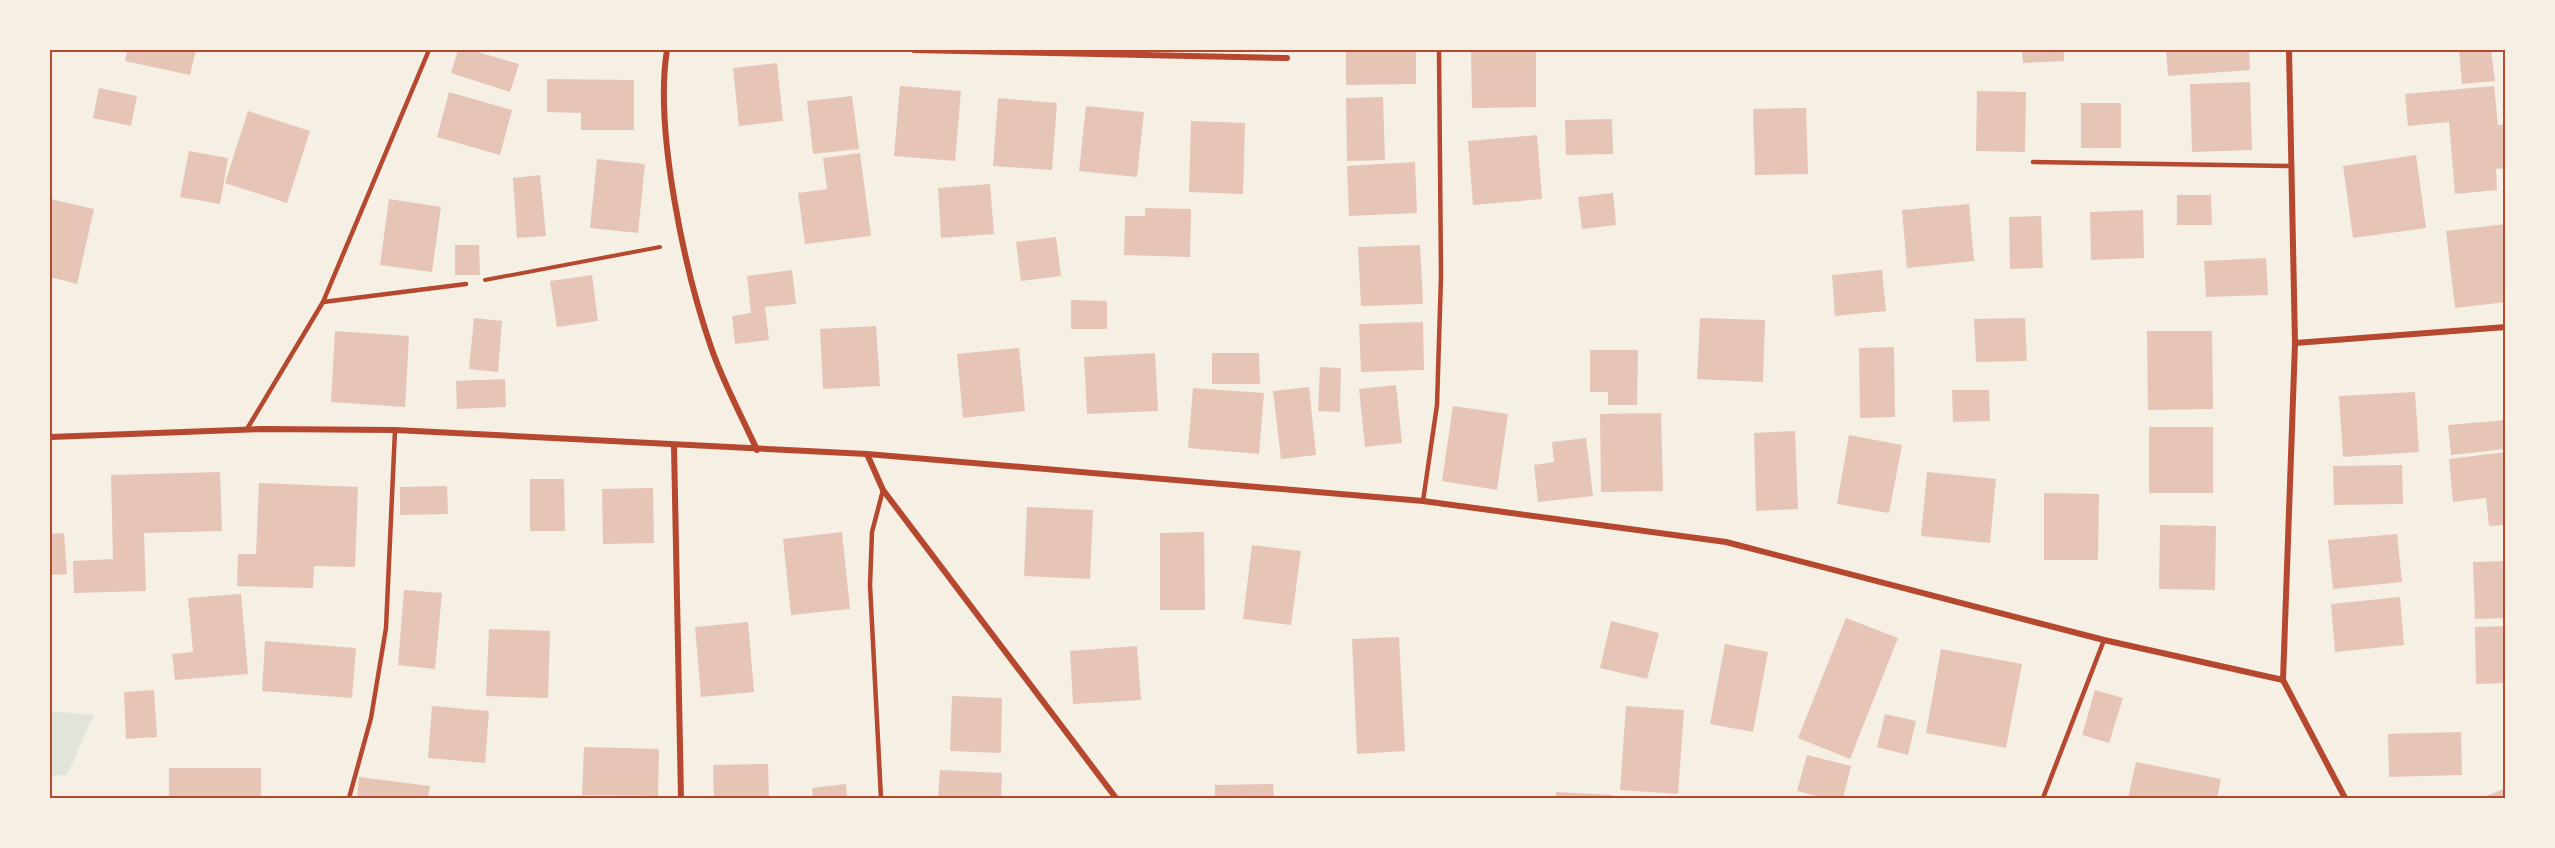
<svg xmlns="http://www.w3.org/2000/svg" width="2555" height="848" font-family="Spectral,serif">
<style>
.green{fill:#e2e4dc}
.building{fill:#e6c5b7}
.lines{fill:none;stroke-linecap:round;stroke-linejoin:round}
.path{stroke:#b5482f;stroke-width:4}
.service{stroke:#b5482f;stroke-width:4.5}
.minor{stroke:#b5482f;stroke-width:6}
.neatline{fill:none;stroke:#b5482f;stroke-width:2}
</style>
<rect width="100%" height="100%" fill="#f6efe4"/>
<polygon class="green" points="50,711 94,715 67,775 50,776"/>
<g class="building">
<polygon points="127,50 196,50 190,75 125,61"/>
<polygon points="458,50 471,50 519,64 510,92 451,73"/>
<polygon points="1346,50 1416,50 1416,84 1346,85"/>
<polygon points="1471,50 1536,50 1536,107 1472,108"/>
<polygon points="2022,50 2064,50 2064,61 2023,63"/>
<polygon points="2166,50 2249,50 2250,70 2168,76"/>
<polygon points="2459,50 2491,50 2495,81 2462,84"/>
<polygon points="777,63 783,121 739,126 733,68"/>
<polygon points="547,79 634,80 634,130 581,130 581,113 547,112"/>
<polygon points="2250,82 2252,150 2192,152 2190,84"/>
<polygon points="900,86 961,91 955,161 894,156"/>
<polygon points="2494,86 2498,125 2506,124 2506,168 2496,169 2497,190 2455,194 2449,122 2408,126 2405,94"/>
<polygon points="99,88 137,96 131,126 93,118"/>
<polygon points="1977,91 2026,92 2025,152 1976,151"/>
<polygon points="449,92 512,110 500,155 437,137"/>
<polygon points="852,96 859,149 813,154 807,101"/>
<polygon points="1383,97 1385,160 1347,161 1346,98"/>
<polygon points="998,98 1057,103 1052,170 993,166"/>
<rect x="2081" y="103" width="40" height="45"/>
<polygon points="1086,106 1144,112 1137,177 1079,171"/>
<polygon points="1806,108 1808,174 1755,175 1753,109"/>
<polygon points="248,111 310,131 287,203 225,183"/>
<polygon points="1612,119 1613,154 1566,155 1565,120"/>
<polygon points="1191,121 1245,123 1243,194 1189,192"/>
<polygon points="1537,135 1542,199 1473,205 1468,141"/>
<polygon points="189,151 228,158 220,204 180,197"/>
<polygon points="860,153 871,236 805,244 798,193 827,189 823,158"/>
<polygon points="2416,155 2426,228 2353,238 2343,166"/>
<polygon points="597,159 645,164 638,233 590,228"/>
<polygon points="1415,162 1417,213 1349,216 1347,166"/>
<polygon points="540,175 546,236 517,238 513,178"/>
<polygon points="990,184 994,234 941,238 938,188"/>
<polygon points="1613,193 1616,225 1582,229 1578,197"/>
<polygon points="2177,195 2211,195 2212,225 2177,225"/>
<polygon points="50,199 94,209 77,284 50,277"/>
<polygon points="389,199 441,207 432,272 380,265"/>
<polygon points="1969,204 1974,261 1907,268 1902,210"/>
<polygon points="1145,208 1191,209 1190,257 1124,255 1125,216 1145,216"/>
<polygon points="2143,210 2144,258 2091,260 2090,212"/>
<polygon points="2041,216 2043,268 2010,269 2009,217"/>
<polygon points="2506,224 2506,302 2455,308 2446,231"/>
<polygon points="1056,237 1061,276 1021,281 1016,242"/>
<polygon points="455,245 479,245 480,275 455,275"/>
<polygon points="1420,245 1423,304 1361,306 1358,247"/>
<polygon points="2266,258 2268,295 2206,297 2204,261"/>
<polygon points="792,270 796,304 765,307 769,340 735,344 732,316 751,313 747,276"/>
<polygon points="1882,270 1886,311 1835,316 1832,275"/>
<polygon points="592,275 598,321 557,327 550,281"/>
<polygon points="1071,300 1107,301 1107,329 1071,329"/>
<polygon points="474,318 502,321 498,372 469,369"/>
<polygon points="1700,318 1765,320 1763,382 1697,379"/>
<polygon points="2025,318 2027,361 1976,362 1974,319"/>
<polygon points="1423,322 1424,370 1361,372 1359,324"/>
<polygon points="876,326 880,386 823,389 820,329"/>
<polygon points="335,331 409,336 405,407 331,402"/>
<polygon points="2147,331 2212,331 2213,409 2148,410"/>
<polygon points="1894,347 1895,417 1860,418 1859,348"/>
<polygon points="1019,348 1025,411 963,418 957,354"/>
<polygon points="1590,350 1638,350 1637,405 1608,405 1608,392 1590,392"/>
<polygon points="1155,353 1158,411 1087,414 1084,357"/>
<polygon points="1212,353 1259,353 1260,384 1212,384"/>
<polygon points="1320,367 1341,368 1340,412 1318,411"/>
<polygon points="505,379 506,407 457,409 456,381"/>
<polygon points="1396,385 1402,443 1365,447 1359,389"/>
<polygon points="1309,387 1316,455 1281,459 1273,391"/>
<polygon points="1193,388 1264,393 1259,454 1188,448"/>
<polygon points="1952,390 1989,390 1990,421 1953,422"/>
<polygon points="2415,392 2419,452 2343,457 2339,396"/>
<polygon points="1453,406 1508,414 1497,490 1442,481"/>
<polygon points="1661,413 1663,491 1601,492 1600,414"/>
<polygon points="2506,420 2506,449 2451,455 2448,425"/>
<rect x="2149" y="427" width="64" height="66"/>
<polygon points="1795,431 1798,509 1756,511 1754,433"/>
<polygon points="1849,435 1902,445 1889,513 1837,504"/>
<polygon points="1586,438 1593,496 1538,502 1534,465 1554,462 1552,442"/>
<polygon points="2506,452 2506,525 2489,526 2486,498 2453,502 2449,459"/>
<polygon points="2402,465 2403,504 2334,505 2333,466"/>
<polygon points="220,472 222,531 144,533 146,591 74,593 73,561 113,559 111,475"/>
<polygon points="1927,472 1996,479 1990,543 1921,536"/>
<polygon points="530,479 564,479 565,531 530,531"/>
<polygon points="259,483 358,487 355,567 314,566 313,588 237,586 238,554 256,554"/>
<polygon points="447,486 448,514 400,515 400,487"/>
<polygon points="653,488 654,543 603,544 602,489"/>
<polygon points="2044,493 2099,494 2098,560 2044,560"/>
<polygon points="1027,507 1093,510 1090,579 1024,576"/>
<polygon points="2160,525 2216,526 2215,590 2159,589"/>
<polygon points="842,532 850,609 791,615 783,539"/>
<polygon points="1204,532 1205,610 1160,610 1160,533"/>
<polygon points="64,533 67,574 50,575 50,534"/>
<polygon points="2397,534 2402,582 2333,589 2328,540"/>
<polygon points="1252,545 1301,551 1291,625 1243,619"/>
<polygon points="2506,561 2506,618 2475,619 2473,562"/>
<polygon points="404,590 442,593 435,669 398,665"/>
<polygon points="241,594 248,674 175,680 172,654 193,652 188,598"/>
<polygon points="2400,597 2404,645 2335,652 2331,604"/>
<polygon points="1846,618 1898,638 1850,759 1798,738"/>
<polygon points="1611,621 1659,633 1647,679 1600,668"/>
<polygon points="748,622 754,692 701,697 695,627"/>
<polygon points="2506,626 2506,683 2476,684 2475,627"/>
<polygon points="489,629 550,631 548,698 486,696"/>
<polygon points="1399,637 1405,751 1357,754 1352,639"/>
<polygon points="265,641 356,648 352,698 262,691"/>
<polygon points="1725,644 1768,652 1753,732 1710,724"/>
<polygon points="1137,646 1141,700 1073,704 1070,651"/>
<polygon points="1941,649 2022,664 2006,748 1926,733"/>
<polygon points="154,690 157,737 126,739 124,692"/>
<polygon points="2095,690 2123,698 2109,743 2082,735"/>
<polygon points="952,696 1002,698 1001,753 950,751"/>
<polygon points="432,706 489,711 485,763 428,758"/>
<polygon points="1626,706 1684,710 1678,794 1620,790"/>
<polygon points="1885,714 1916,721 1908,755 1877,747"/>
<polygon points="2461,732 2462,775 2389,777 2388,734"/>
<polygon points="584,747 659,749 658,796 582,795"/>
<polygon points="1807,755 1851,766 1843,798 1825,798 1797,791"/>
<polygon points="2136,762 2221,779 2217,798 2128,798"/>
<polygon points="768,764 769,798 714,798 713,765"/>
<rect x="169" y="768" width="92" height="30"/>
<polygon points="940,770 1002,773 1001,798 938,798"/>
<polygon points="359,777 430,786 428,798 357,798"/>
<polygon points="846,784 847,798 813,798 812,788"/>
<polygon points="1273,784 1274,798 1215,798 1215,785"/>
<polygon points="2506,788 2506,798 2481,798"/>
<polygon points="1556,792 1613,795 1613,798 1556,798"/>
</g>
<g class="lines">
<polyline class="path" points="485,280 660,247"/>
<g class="service">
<polyline points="2033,162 2291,166"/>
<polyline points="323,302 466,284"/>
<polyline points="247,429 323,302 429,50"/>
<polyline points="1423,501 1437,405 1441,276 1439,50"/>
<polyline points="349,798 371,718 386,628 395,430"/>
<polyline points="881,798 870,585 872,532 883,490"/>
<polyline points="2043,798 2104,640"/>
</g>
<g class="minor">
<path d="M667 50C654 129 685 273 712 350 724 384 742 417 757 450"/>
<polyline points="914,50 1287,58"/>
<polyline points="2289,50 2295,343 2283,680 2345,798"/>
<polyline points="2295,343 2506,327"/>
<polyline points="50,437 262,429 395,430 867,454 1423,501 1726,542 2104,640 2283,680"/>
<polyline points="674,446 681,798"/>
<polyline points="867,454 883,490 1116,798"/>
</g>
</g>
<rect width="2555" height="848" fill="none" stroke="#f6efe4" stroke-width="102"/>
<rect x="51" y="51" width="2453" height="746" class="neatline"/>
</svg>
